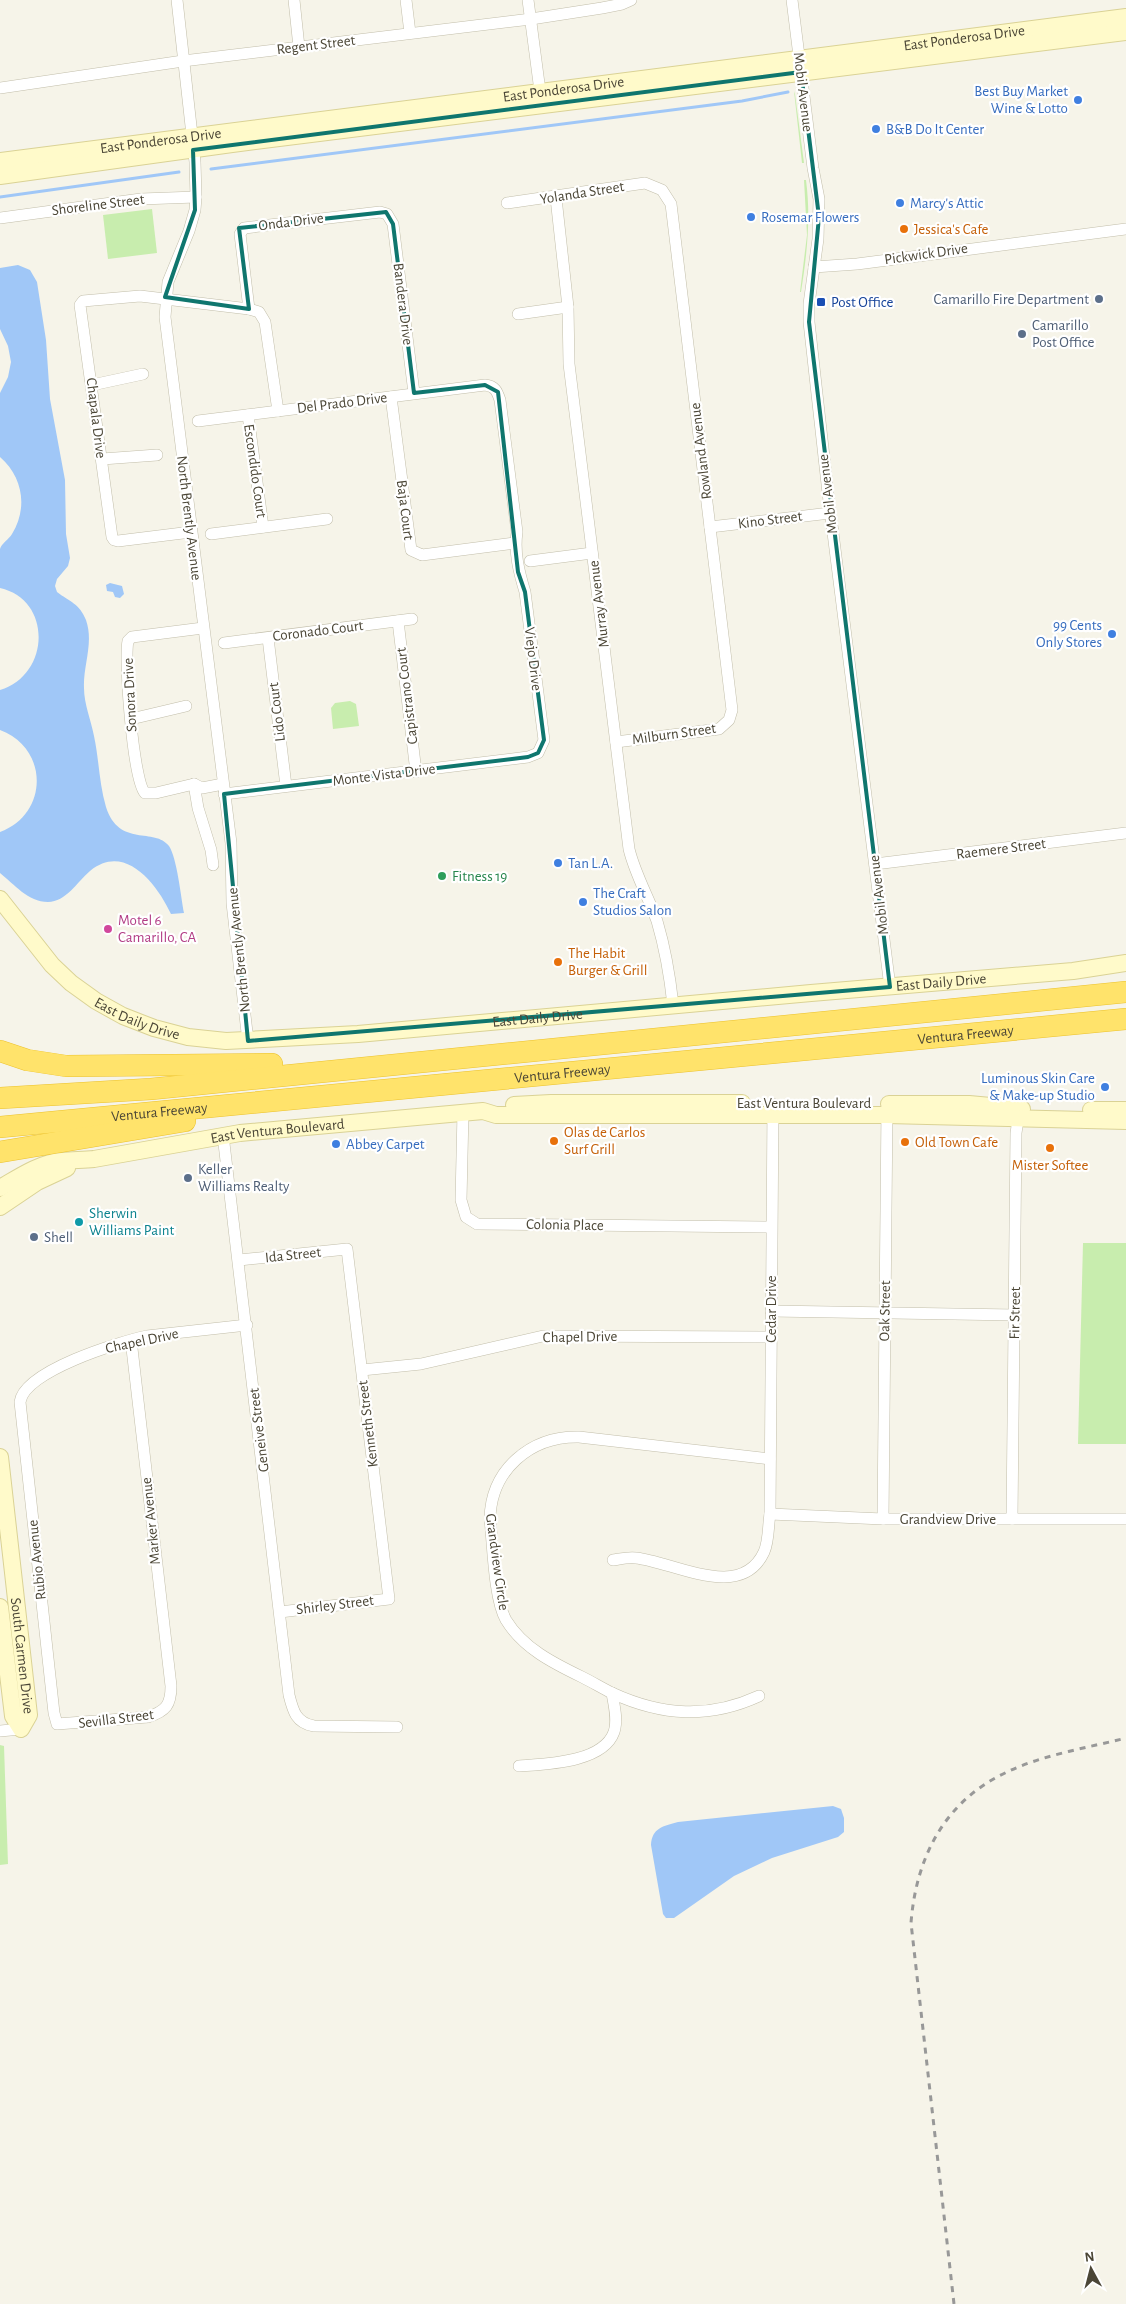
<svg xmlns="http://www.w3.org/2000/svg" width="1126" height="2304" font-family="'Alegreya Sans',sans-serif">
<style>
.green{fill:#c8edae}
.water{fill:#a0c7f7}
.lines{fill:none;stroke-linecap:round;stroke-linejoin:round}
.stream{stroke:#a0c7f7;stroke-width:3}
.street-casing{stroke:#c2beaa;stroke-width:12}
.secondary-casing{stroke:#dad295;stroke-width:18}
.highway-casing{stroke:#ecc22d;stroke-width:22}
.street{stroke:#fff;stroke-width:11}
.secondary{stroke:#fffaca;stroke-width:16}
.highway{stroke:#ffe36b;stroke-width:21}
.rail{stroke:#989898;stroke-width:3;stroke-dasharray:6 6;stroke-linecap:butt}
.marked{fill:none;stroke:#0f766e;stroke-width:4;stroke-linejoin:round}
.shop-dot{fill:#3f7fe0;stroke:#fff;stroke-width:2}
.food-dot{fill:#e8710a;stroke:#fff;stroke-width:2}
.service-dot{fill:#5c6f8a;stroke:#fff;stroke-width:2}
.transit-dot{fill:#1a4fb4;stroke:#fff;stroke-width:2}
.leisure-dot{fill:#2e9e5b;stroke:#fff;stroke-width:2}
.hotel-dot{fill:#d1479c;stroke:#fff;stroke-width:2}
.culture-dot{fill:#0f9aa8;stroke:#fff;stroke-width:2}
.labels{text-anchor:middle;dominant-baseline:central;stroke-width:4.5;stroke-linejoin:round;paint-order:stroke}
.street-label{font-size:15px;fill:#4b4636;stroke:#fff}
.shop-label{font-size:15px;fill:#366cbe;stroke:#fff;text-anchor:start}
.food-label{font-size:15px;fill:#c56008;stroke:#fff;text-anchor:start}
.service-label{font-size:15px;fill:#4e5e75;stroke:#fff;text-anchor:start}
.transit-label{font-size:15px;fill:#164399;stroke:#fff;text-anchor:start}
.leisure-label{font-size:15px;fill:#27864d;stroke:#fff;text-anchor:start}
.hotel-label{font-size:15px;fill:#b23c85;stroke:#fff;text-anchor:start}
.culture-label{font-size:15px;fill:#0d838f;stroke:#fff;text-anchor:start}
</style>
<rect width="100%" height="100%" fill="#f6f4e9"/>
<g class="green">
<polygon points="794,91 795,94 804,163 802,163"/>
<path d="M804 180H806C811 218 807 254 801 292H800L807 235Z"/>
<polygon points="152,209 157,253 108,259 103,215"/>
<polygon points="350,701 356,704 359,726 333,729 331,708 335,703"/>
<polygon points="1083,1243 1126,1243 1126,1444 1078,1444"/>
<polygon points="0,1745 4,1746 8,1864 0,1865"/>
</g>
<g class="water">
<path d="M18 265 30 270 37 282 46 340 50 399 65 480 66 534 70 558 68 566 57 579 55 586 57 592C70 602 79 603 86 620 94 643 83 665 84 688 84 704 91 720 94 736 99 759 99 783 106 807 119 848 155 827 169 846 177 858 181 897 184 913L171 914C157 884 125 842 90 871 77 882 66 902 48 902 28 902 14 884 0 873V832C49 814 49 748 0 730V690C50 675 53 600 0 588 0 576 0 560 0 549 1 544 9 539 12 534 28 508 23 477 0 457V393L8 377 11 362 8 346 0 329V268Z"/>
<polygon points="110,583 122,586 124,594 120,598 115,597 113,592 107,591 106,585"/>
<path d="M833 1806 841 1809 844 1818V1832L838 1837 772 1858 734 1876 674 1918H666L663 1914 651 1845C652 1828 663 1826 678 1822Z"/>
</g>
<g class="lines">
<g class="stream">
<polyline points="211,169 742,101 788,92"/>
<polyline points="0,197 179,172"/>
</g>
<g class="street-casing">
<g id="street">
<polyline points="177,0 195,162 196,197 195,210 189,231 168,282 165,317 231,843 232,903 248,1041"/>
<polyline points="294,0 299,47"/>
<polyline points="406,0 410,33"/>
<polyline points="528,0 540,91"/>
<polyline points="792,0 813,168 819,199 818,239 809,304 809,322 828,493 890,987"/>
<polyline points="0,88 183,61 531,19 602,8 622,4 631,0"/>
<path d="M556 198 568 307 569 364 629 849C635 874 648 896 657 921 665 948 670 977 673 1005"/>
<polyline points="507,203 645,183 662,190 671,204 732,710 729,720 719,729 616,742"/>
<polyline points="0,218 141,199 196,197"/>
<polyline points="814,267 857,264 1126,229"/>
<polyline points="249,309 240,234 244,228 380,212 387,214 393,224 414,393"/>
<polyline points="518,314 568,307"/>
<polyline points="92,385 143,374"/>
<polyline points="391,397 411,550 422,555 515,543"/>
<polyline points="248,415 263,527"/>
<path d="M198 421 485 385C495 386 497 391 500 400L517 532C514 553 519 572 525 592L544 740 538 753 528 757 224 794"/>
<polyline points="102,459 157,455"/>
<polyline points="710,527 830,513"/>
<polyline points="191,532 118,541 114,540 112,537 80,305 83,301 140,296 249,309 259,312 265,322 278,411"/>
<polyline points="211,534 327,519"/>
<polyline points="530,561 592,553"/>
<polyline points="398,621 416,772"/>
<path d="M203 628 132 637 128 641C124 660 133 781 145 793H156L194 784 202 788 223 784"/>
<polyline points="268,638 286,786"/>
<polyline points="224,643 412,619"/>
<polyline points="131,719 186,706"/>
<polyline points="194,784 198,808 211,850 213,865"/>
<polyline points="875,864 1126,833"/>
<polyline points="463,1112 461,1200 466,1217 477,1224 771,1227"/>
<path d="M223 1135 289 1695C293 1711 296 1723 314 1726L397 1727"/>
<polyline points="239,1260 347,1249 389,1599 280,1612"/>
<polyline points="771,1311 1015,1315"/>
<path d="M131 1340 171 1686C171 1705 166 1711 148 1717L57 1724 54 1713 20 1402C24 1371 119 1342 147 1336L247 1325"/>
<polyline points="362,1370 421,1364 543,1336 771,1337"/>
<polyline points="770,1514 883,1519 1126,1519"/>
<polyline points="883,1519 887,1108"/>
<polyline points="1012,1519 1016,1133 1019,1113"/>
<path d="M613 1560C620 1559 628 1557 636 1558 674 1562 741 1602 764 1552 769 1541 768 1526 770 1514L773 1104"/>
<path d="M759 1696C709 1719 662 1716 612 1693 602 1688 592 1682 582 1677 553 1663 523 1648 506 1620 494 1599 493 1546 490 1519 491 1470 530 1436 579 1437L770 1459"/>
<polyline points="0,1731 21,1729"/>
<path d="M519 1766C545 1764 603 1763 614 1732 618 1720 614 1705 612 1693"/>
</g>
</g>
<g class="secondary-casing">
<g id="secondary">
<path id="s1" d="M0 161 1126 17"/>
<polyline points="0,176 232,144 1126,32"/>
<path id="s2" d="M0 899 52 965 71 983 96 1001 123 1016 154 1028 188 1037 226 1041 358 1034 811 993 1073 971 1126 963"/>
<polyline points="889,1104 969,1104 1022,1109"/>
<polyline points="514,1105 551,1103 742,1103"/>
<polyline points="1091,1110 1126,1110"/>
<path id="s3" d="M0 1188C19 1177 39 1163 62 1161 73 1160 83 1160 94 1159L240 1133 483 1111 496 1115H887L1126 1121"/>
<polyline points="0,1207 37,1182 67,1168"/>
<path id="s4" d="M0 1457 29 1715 21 1729 13 1716 0 1607"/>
</g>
</g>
<g class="highway-casing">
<g id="highway">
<polyline points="0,1051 27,1060 66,1066 272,1064"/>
<polyline points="0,1098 151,1089 1126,992"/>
<path id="s5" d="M0 1127 1126 1019"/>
<polyline points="0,1152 185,1121"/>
</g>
</g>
<use href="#street" class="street"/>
<use href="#secondary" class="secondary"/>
<use href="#highway" class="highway"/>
<path class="rail" d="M954 2304 911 1923C916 1858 944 1802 1005 1773 1041 1755 1087 1748 1126 1738"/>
</g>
<path class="marked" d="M801 72 819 217 809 322 890 987 248 1041 224 794 528 757 538 753 544 740 525 592 518 572 498 392 485 385 414 393 393 224 386 212 239 228 249 309 165 297 195 210 193 150Z"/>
<g class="shop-dot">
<circle cx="1078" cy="100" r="5"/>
<circle cx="876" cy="129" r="5"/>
<circle cx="900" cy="203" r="5"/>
<circle cx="751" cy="217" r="5"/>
<circle cx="1112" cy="634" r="5"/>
<circle cx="558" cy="863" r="5"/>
<circle cx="583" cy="902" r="5"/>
<circle cx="1105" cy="1087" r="5"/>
<circle cx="336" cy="1144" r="5"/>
</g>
<g class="food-dot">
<circle cx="904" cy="229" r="5"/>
<circle cx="558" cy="962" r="5"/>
<circle cx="554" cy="1141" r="5"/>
<circle cx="905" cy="1142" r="5"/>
<circle cx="1050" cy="1148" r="5"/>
</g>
<g class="service-dot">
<circle cx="1099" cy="299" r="5"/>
<circle cx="1022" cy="334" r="5"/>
<circle cx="188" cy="1178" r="5"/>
<circle cx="34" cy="1237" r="5"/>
</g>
<rect class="transit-dot" x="816" y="297" width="10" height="10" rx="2.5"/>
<circle class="leisure-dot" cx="442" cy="876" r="5"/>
<circle class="hotel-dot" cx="108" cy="929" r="5"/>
<circle class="culture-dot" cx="79" cy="1222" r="5"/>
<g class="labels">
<g class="street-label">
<text stroke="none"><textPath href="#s1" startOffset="972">East Ponderosa Drive</textPath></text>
<text transform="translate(316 45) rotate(-7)">Regent Street</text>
<text stroke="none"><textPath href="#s1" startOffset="568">East Ponderosa Drive</textPath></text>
<text transform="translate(803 92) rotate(83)">Mobil Avenue</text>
<text stroke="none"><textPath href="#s1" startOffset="162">East Ponderosa Drive</textPath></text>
<text transform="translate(582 193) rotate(-9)">Yolanda Street</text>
<text transform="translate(98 205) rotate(-7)">Shoreline Street</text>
<text transform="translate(291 222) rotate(-7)">Onda Drive</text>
<text transform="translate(926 254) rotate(-8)">Pickwick Drive</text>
<text transform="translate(403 304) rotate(83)">Bandera Drive</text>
<text transform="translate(342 403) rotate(-7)">Del Prado Drive</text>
<text transform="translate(96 418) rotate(83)">Chapala Drive</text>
<text transform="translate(701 451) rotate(-97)">Rowland Avenue</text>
<text transform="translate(255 471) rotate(82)">Escondido Court</text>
<text transform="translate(828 494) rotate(-97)">Mobil Avenue</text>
<text transform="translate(405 510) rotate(83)">Baja Court</text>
<text transform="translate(189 518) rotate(83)">North Brently Avenue</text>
<text transform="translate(770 520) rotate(-7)">Kino Street</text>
<text transform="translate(599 604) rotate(-97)">Murray Avenue</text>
<text transform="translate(318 631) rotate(-7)">Coronado Court</text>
<text transform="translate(533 659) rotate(83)">Viejo Drive</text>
<text transform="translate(130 695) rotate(-93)">Sonora Drive</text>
<text transform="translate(407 696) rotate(-97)">Capistrano Court</text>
<text transform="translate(277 712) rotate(-97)">Lido Court</text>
<text transform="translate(674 734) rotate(-8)">Milburn Street</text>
<text transform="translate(384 775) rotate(-7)">Monte Vista Drive</text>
<text transform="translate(1001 849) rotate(-7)">Raemere Street</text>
<text transform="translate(879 895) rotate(-97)">Mobil Avenue</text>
<text transform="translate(239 950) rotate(-96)">North Brently Avenue</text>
<text stroke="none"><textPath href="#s2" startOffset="996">East Daily Drive</textPath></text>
<text stroke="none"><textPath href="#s2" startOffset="186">East Daily Drive</textPath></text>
<text stroke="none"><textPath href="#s2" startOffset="591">East Daily Drive</textPath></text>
<text stroke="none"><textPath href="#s5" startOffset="970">Ventura Freeway</textPath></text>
<text stroke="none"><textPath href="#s5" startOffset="565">Ventura Freeway</textPath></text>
<text x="804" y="1103">East Ventura Boulevard</text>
<text stroke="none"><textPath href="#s5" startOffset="160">Ventura Freeway</textPath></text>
<text stroke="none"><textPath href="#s3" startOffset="286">East Ventura Boulevard</textPath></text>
<text transform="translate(565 1225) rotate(1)">Colonia Place</text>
<text transform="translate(293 1255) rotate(-6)">Ida Street</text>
<text transform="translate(771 1309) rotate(-90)">Cedar Drive</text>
<text transform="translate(885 1311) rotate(-89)">Oak Street</text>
<text transform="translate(1015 1313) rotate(-89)">Fir Street</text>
<text transform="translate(580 1337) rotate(-1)">Chapel Drive</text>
<text transform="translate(142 1341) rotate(-12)">Chapel Drive</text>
<text transform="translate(368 1424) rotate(-97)">Kenneth Street</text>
<text transform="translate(259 1430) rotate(-97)">Geneive Street</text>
<text x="948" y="1519">Grandview Drive</text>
<text transform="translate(151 1521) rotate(-96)">Marker Avenue</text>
<text transform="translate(37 1560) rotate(-96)">Rubio Avenue</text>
<text transform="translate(497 1562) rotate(82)">Grandview Circle</text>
<text transform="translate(335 1605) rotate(-7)">Shirley Street</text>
<text stroke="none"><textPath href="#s4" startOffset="200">South Carmen Drive</textPath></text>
<text transform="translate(116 1719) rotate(-7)">Sevilla Street</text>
</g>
<g class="shop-label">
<text x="1068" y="91" text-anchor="end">Best Buy Market<tspan x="1068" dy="17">Wine &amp; Lotto</tspan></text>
<text x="886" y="129">B&amp;B Do It Center</text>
<text x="910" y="203">Marcy's Attic</text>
<text x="761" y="217">Rosemar Flowers</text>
<text x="1102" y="625" text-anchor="end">99 Cents<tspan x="1102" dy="17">Only Stores</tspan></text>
<text x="568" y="863">Tan L.A.</text>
<text x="593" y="893">The Craft<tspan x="593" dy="17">Studios Salon</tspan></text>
<text x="1095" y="1078" text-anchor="end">Luminous Skin Care<tspan x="1095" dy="17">&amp; Make-up Studio</tspan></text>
<text x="346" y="1144">Abbey Carpet</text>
</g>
<g class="food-label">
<text x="914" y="229">Jessica's Cafe</text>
<text x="568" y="953">The Habit<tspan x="568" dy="17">Burger &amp; Grill</tspan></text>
<text x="564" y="1132">Olas de Carlos<tspan x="564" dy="17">Surf Grill</tspan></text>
<text x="915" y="1142">Old Town Cafe</text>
<text x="1050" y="1165" text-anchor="middle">Mister Softee</text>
</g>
<g class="service-label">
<text x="1089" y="299" text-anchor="end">Camarillo Fire Department</text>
<text x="1032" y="325">Camarillo<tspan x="1032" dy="17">Post Office</tspan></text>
<text x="198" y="1169">Keller<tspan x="198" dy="17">Williams Realty</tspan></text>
<text x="44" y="1237">Shell</text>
</g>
<g class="transit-label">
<text x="831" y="302">Post Office</text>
</g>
<g class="leisure-label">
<text x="452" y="876">Fitness 19</text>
</g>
<g class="hotel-label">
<text x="118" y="920">Motel 6<tspan x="118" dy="17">Camarillo, CA</tspan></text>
</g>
<g class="culture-label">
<text x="89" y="1213">Sherwin<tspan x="89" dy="17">Williams Paint</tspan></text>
</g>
</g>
<g transform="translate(1091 2269) rotate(353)" stroke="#ffffff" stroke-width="4" paint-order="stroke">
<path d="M0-4L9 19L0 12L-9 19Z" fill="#4b4636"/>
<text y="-8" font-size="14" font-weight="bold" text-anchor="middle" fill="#4b4636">N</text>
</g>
</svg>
